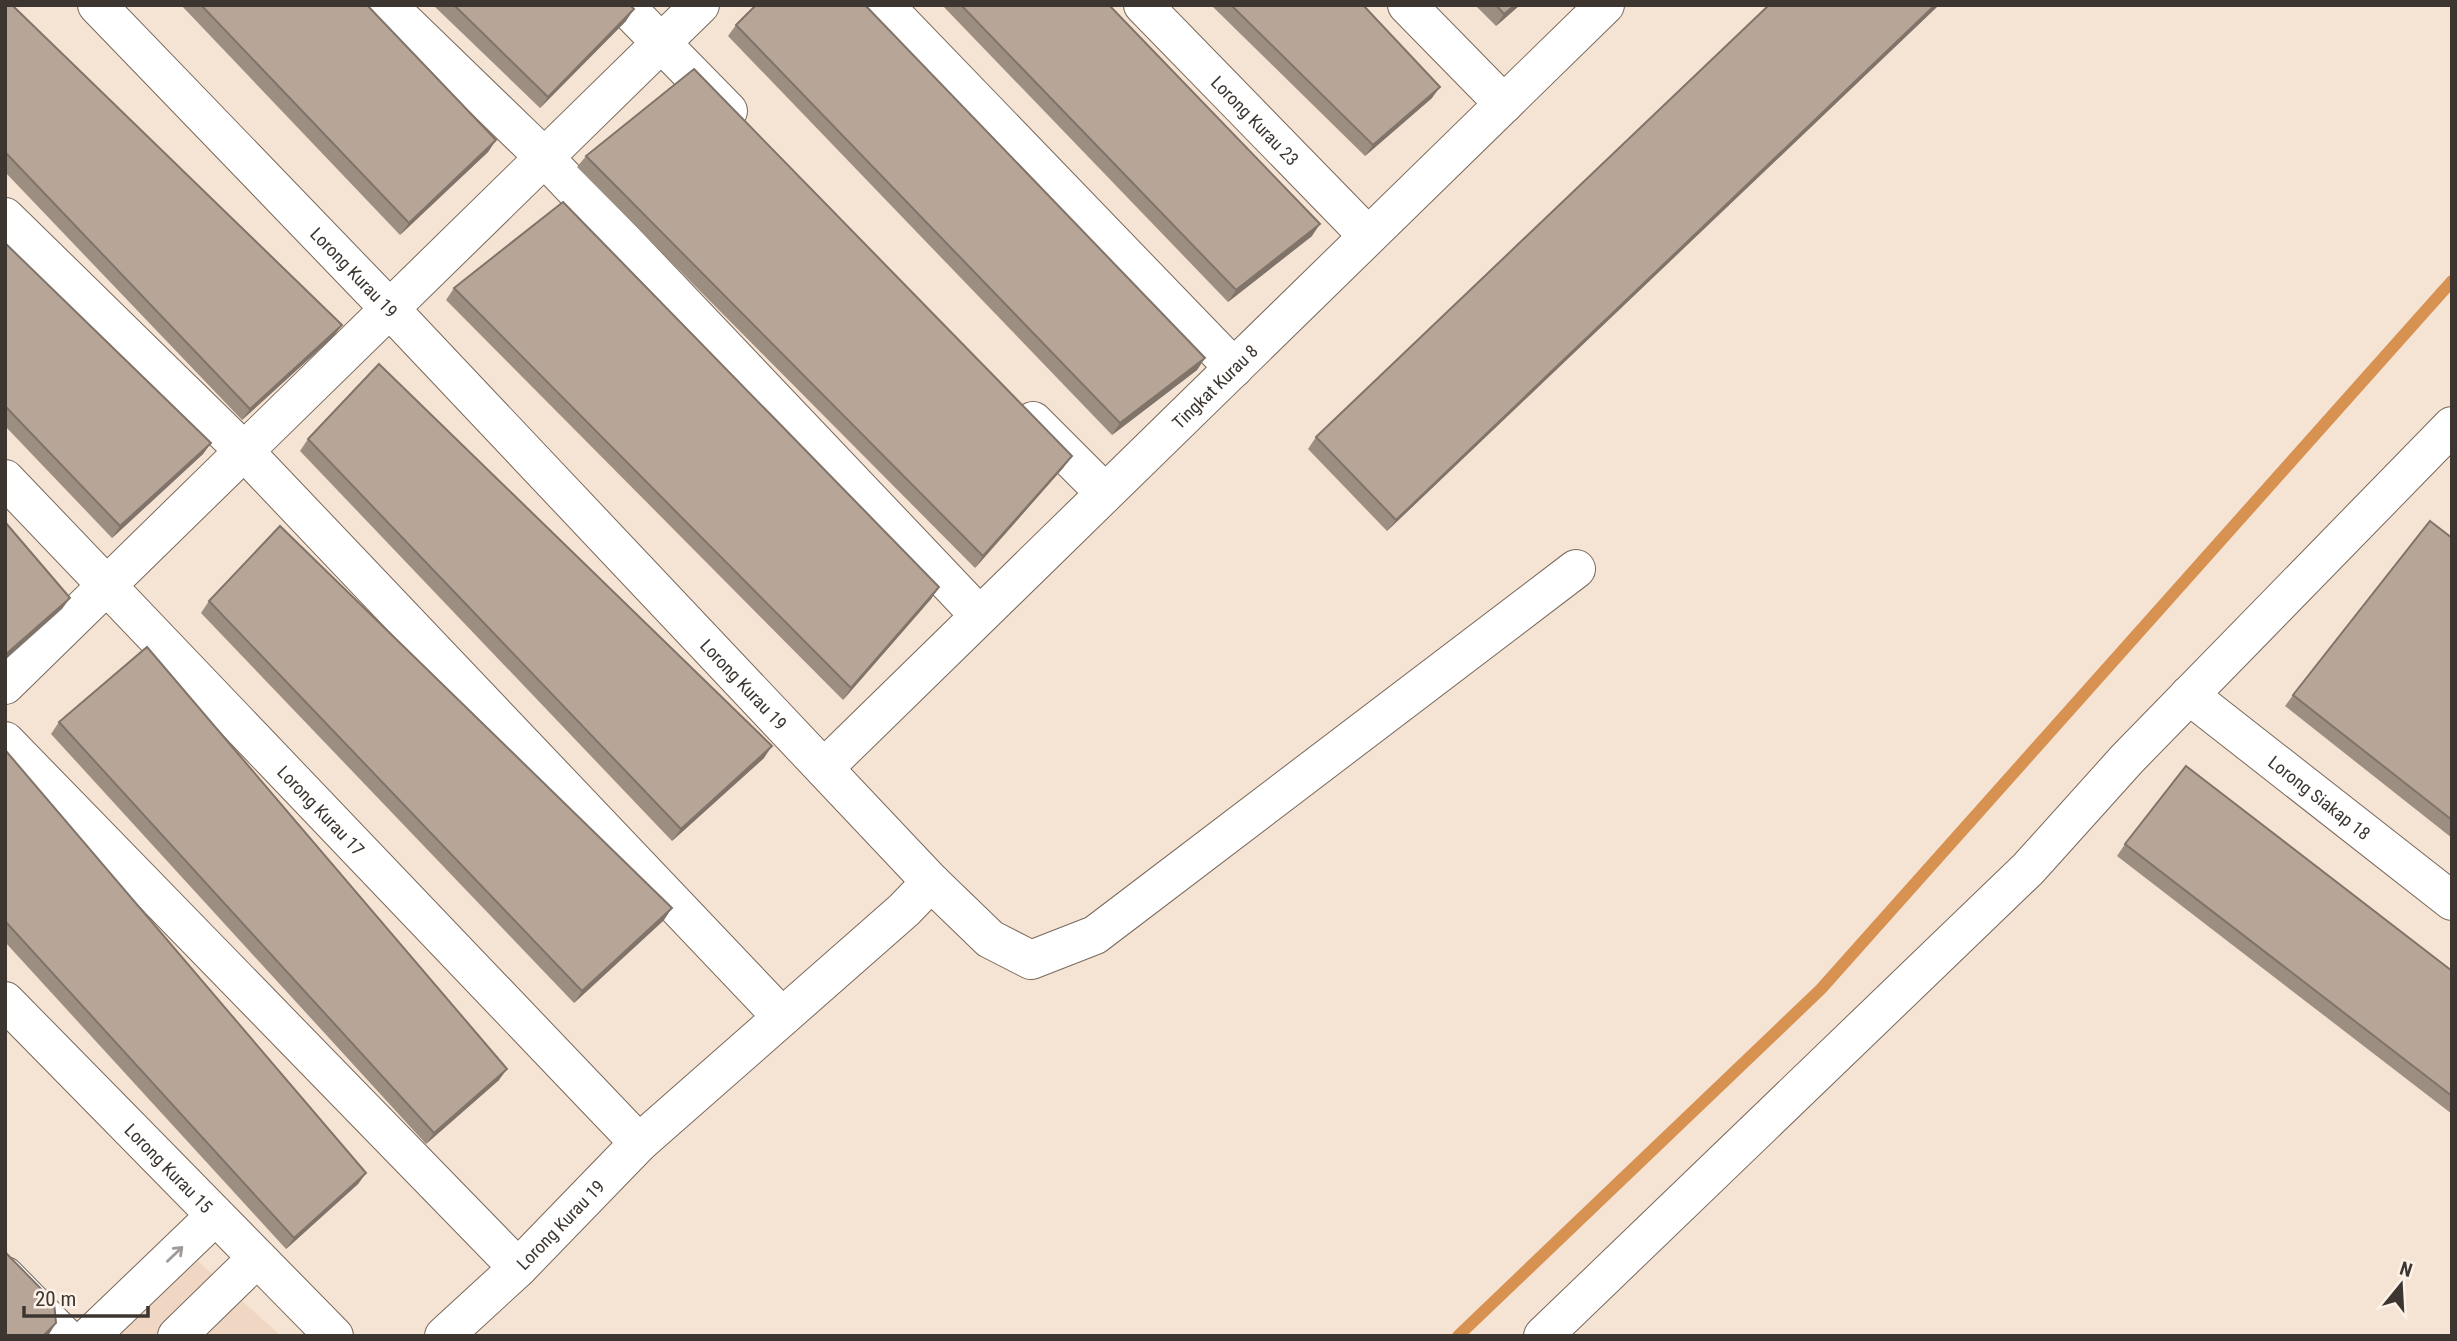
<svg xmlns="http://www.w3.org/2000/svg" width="2457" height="1341" font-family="'Roboto Condensed',sans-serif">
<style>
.built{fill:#f0d7c3}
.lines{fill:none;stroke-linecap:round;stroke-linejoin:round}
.stream{stroke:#d79251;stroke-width:12}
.minor-casing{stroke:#79695b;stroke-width:40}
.minor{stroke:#fff;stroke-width:38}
.wall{fill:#9d8e82}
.shaded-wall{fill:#80746a}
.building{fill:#b7a597;stroke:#80746a;stroke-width:2}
.oneway{stroke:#9e9a98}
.labels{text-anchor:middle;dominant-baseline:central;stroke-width:5;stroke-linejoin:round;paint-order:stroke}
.street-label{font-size:18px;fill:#3d3630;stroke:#fdf2e8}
</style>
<rect width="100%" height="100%" fill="#f5e3d4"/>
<polygon class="built" points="170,1236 281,1336 5,1336 71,1325"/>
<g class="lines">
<polyline class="stream" points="1458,1336 1821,989 2452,281"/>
<g class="minor-casing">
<g id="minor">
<path id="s1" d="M97 5 389 308 931 882 990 939 1031 960 1095 935 1576 569"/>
<polyline points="387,5 544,157 979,615"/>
<polyline points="624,5 728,111"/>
<polyline points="884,5 1234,368"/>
<path id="s2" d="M1143 5 1368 236"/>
<polyline points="1407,5 1504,104"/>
<polyline points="5,217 244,451 782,1017"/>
<polyline points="1033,421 1105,493"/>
<path id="s3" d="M5 479 639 1143"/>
<polyline points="5,685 700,5"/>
<path id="s4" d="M2189 695 2452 901"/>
<polyline points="5,741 518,1268"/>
<path id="s5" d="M824 768 1605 5"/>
<path id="s6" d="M5 1001 334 1336"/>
<polyline points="5,1276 64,1336"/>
<polyline points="90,1336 215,1216"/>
<polyline points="177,1336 257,1258"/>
<path id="s7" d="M444 1336 518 1268 639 1143 904 910 931 882"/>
<polyline points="1543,1336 2028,869 2127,759 2452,426"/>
</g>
</g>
<use href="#minor" class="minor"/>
</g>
<g class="wall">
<polygon points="5,5 342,325 333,337 242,420 5,172"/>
<polygon points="181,5 367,5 496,140 488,152 400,235"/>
<polygon points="433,5 630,5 626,21 540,108"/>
<polygon points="942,5 1109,5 1312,236 1228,302"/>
<polygon points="1211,5 1363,5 1432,98 1365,156"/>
<polygon points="1475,5 1520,5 1496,26"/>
<polygon points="1769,5 1939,5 1387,531 1308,449 1316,437"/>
<polygon points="736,25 1205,358 1197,370 1112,435 728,36"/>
<polygon points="586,156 1072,456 1063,468 975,568 577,167"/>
<polygon points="5,243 211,443 203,454 112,538 5,426"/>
<polygon points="454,288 939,587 931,599 843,700 446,300"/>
<polygon points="308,439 764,758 672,841 300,451"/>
<polygon points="2452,538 2452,838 2285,706 2293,695"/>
<polygon points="209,601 664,920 574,1003 201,613"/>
<polygon points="59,722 499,1080 426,1144 51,734"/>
<polygon points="5,752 366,1173 358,1184 286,1249 5,942"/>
<polygon points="2125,844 2452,971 2452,1114 2117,856"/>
</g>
<g class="shaded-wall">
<polygon points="1515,5 1520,5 1496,26 1504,14"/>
<polygon points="1935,5 1939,5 1387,531 1396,520"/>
<polygon points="634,9 626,21 540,108 548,97"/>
<polygon points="1440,87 1432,98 1365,156 1373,145"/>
<polygon points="496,140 488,152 400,235 409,223"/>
<polygon points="1320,224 1312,236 1228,302 1236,290"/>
<polygon points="342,325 333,337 242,420 250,409"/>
<polygon points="1205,358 1197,370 1112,435 1120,423"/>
<polygon points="211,443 203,454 112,538 120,526"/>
<polygon points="1072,456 1063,468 975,568 983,556"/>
<polygon points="939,587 931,599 843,700 851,688"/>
<polygon points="70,598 62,609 5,660 5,655"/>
<polygon points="772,746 764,758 672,841 681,829"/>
<polygon points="672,908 664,920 574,1003 582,991"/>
<polygon points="507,1069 499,1080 426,1144 434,1133"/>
<polygon points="366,1173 358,1184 286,1249 294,1238"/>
<polygon points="56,1323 48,1336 43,1336"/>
</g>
<g class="building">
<polygon points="5,5 12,5 342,325 250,409 5,152"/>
<polygon points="201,5 367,5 496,140 409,223"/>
<polygon points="454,5 630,5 634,9 548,97"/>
<polygon points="756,5 865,5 1205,358 1120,423 736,25"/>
<polygon points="961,5 1109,5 1320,224 1236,290"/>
<polygon points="1231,5 1363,5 1440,87 1373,145"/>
<polygon points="1496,5 1515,5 1504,14"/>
<polygon points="1769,5 1935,5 1396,520 1316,437"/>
<polygon points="694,69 1072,456 983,556 586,156"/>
<polygon points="563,202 939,587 851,688 454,288"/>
<polygon points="5,243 211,443 120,526 5,406"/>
<polygon points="379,364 772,746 681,829 308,439"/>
<polygon points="2430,521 2452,538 2452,820 2293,695"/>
<polygon points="5,522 70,598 5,655"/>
<polygon points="280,526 672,908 582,991 209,601"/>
<polygon points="147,647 507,1069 434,1133 59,722"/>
<polygon points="6,751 366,1173 294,1238 5,921 5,752"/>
<polygon points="2186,766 2452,971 2452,1096 2125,844"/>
<polygon points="5,1252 54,1302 56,1323 43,1336 5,1336"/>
</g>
<defs><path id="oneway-shaft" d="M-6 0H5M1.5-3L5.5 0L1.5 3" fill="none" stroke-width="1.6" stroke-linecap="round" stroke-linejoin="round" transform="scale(1.75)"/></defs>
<use class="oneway" href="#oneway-shaft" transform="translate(175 1254) rotate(-44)"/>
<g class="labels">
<g class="street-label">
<text stroke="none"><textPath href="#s2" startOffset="161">Lorong Kurau 23</textPath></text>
<text stroke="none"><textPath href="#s1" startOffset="371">Lorong Kurau 19</textPath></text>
<text stroke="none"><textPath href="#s5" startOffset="546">Tingkat Kurau 8</textPath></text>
<text stroke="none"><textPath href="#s1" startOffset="938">Lorong Kurau 19</textPath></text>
<text stroke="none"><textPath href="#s4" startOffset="166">Lorong Siakap 18</textPath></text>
<text stroke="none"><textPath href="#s3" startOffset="458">Lorong Kurau 17</textPath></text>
<text stroke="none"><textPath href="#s6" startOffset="234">Lorong Kurau 15</textPath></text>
<text stroke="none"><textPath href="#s7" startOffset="161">Lorong Kurau 19</textPath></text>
</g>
</g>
<rect width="2457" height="1341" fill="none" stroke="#3d3630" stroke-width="14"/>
<g transform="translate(2401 1285) rotate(18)" stroke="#fdf2e8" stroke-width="5" paint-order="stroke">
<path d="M0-5L12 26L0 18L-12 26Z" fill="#3d3630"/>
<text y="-10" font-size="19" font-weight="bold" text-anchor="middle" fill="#3d3630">N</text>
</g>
<path d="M24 1306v10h124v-10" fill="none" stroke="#3d3630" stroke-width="3.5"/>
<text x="35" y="1306" font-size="21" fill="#3d3630" stroke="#fdf2e8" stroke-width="5" paint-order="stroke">20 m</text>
</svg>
